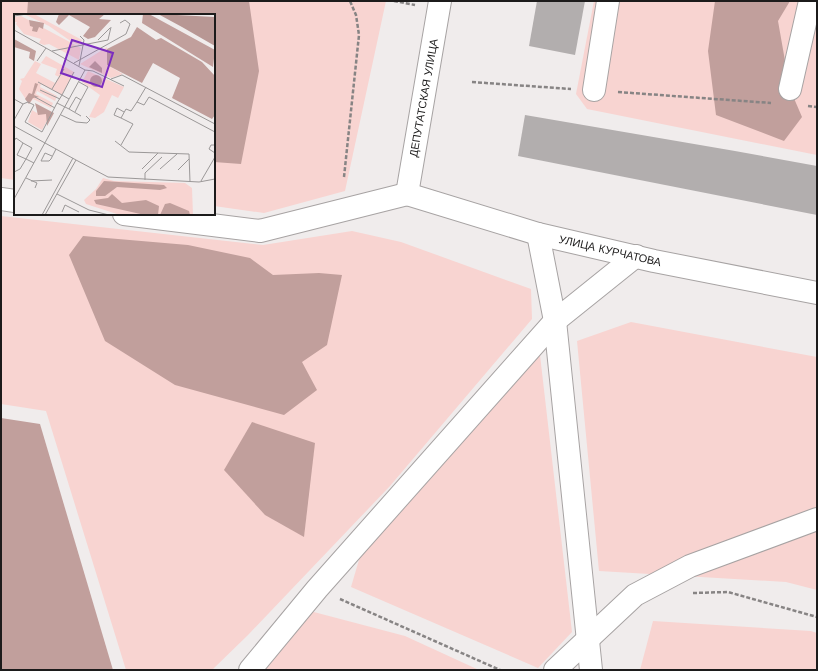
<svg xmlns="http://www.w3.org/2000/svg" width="818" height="671" font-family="'Work Sans',sans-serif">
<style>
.green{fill:#f8d4d1}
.forest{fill:#c19f9c}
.building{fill:#b2aeae}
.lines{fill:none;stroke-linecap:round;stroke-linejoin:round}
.minor-casing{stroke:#a7a3a3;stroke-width:24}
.path{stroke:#878484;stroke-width:2.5;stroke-dasharray:4 2;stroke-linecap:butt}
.minor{stroke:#fff;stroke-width:22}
.labels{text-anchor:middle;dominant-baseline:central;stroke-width:3;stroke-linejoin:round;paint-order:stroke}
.street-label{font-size:11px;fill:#1c1b1b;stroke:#fff}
.inset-road{fill:none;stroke:#9b9898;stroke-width:1}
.view{fill:#7b2cbf;fill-opacity:0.15;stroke:#7b2cbf;stroke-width:2}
.inset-edge{fill:none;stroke:#1c1b1b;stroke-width:2}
</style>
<rect width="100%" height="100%" fill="#f0ecec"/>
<g class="green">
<polygon points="1,1 386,1 345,191 264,213 214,206 214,15 15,15 15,180 1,178"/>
<polygon points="594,1 817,1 817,155 587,109 576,94"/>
<polygon points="1,216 263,245 352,231 401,242 531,289 532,319 390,486 248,635 212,670 126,670 46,411 1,404"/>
<polygon points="631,322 817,357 817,590 786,582 599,571 577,341"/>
<polygon points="540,355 572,632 538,668 351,587 361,553"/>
<polygon points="310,611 405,636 479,670 265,670"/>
<polygon points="653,621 811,631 817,633 817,670 640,670"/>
</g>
<g class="forest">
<polygon points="28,1 249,1 259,71 241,164 214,162 214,15 27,15"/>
<polygon points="715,1 790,1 778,21 790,89 802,117 784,141 716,115 708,51"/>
<polygon points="83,236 188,245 250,258 273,275 319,273 342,275 327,345 302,362 317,390 284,415 175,385 105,341 69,255"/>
<polygon points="1,418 40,424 113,670 1,670"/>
<polygon points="252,422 315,443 304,537 265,515 224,470"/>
</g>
<g class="building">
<polygon points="537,1 585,1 575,55 529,46"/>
<polygon points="525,115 735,151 817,166 817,215 518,156"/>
</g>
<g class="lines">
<g class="minor-casing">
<g id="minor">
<polyline points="790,89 810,1"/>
<polyline points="594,90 608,1"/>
<polyline points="407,194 538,234 654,261 817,293"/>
<polyline points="407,194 440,1"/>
<polyline points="1,199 15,201"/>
<polyline points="124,214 260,231 407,194"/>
<polyline points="538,234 555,321 591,670"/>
<polyline points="250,670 317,589 555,321 636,256"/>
<polyline points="555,670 635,595 690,566 817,519"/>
</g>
</g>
<g class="path">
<polyline points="394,1 415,5"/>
<polyline points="472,82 571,89"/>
<polyline points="618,92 771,103"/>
<polyline points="808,106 817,107"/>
<polyline points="344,177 359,35 356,15 350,1"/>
<polyline points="693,593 728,592 817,617"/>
<polyline points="340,599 500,670"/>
</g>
<use href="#minor" class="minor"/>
</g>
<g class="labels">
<g class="street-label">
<text transform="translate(424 98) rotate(-80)">ДЕПУТАТСКАЯ УЛИЦА</text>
<text transform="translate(610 251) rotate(13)">УЛИЦА КУРЧАТОВА</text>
</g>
</g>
<g transform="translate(14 14)">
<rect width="201" height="201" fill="#f0ecec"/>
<path d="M10 0H20L68 26 65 31 58 28 35 12ZM7 2 67 34 65 46 35 30 30 31 25 29 27 25 10 20 2 10 3 8H0V3ZM93 33V51L109 60 97 64 66 50ZM32 42 60 58 48 81 27 70 26 73 43 82 41 87 23 77 22 80 39 89 37 94 19 85 15 90 5 75 8 67 6 65 10 64 21 47 27 50 22 59 41 69 45 63 41 61 43 55 27 49ZM74 57 110 73 104 84 98 81 90 98 81 104 75 103 86 81 68 68ZM21 91 37 99 28 116 14 108 18 96 23 99 25 95ZM89 164 100 167 171 169 178 174 179 201H106L72 190 70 186 82 175Z" fill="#f8d4d1"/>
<path d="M45 0H91L85 5 97 6 81 23 74 25 69 22 76 13 55 1 45 11 42 8ZM129 0H135L201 36 199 53 128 9ZM15 6 30 9 29 15 25 13 23 18 18 17 19 13 16 12ZM123 13 142 26 147 24 188 48 201 62V101L198 105 158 84 166 64 139 49 128 69 93 51V35L117 23ZM0 25 22 37 20 47 15 44 16 38 0 33ZM81 47 88 54V59L75 53ZM76 67a6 6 0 1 1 12 0a6 6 0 1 1-12 0ZM21 69 24 70 20 81 25 83 19 84 15 90 11 85 15 79 18 80ZM21 89 40 99 33 112 32 100 24 101ZM90 167 150 171 153 174 146 176 103 173 91 182H82V177ZM98 180 108 189 132 186 145 192 144 201H131L82 190 80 186 94 184ZM156 189 175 197 176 201H146L151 190Z" fill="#c19f9c"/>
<path d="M144 0 201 3V32L168 13Z" fill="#b89794"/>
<path class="inset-road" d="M0 2 13 0M0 16 71 56M84 26 96 14M38 37 94 26 97 13M23 47 32 34M60 49 112 20 116 10 111 6 106 9M65 52 70 26 66 22M71 56 79 57 110 72M97 65 108 61 201 110M24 68 48 81 60 58M132 73 123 88 130 91 135 83 201 118M38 75 50 55M26 76 46 85M21 83 41 94M0 85 9 90 0 106M43 89 48 81 55 85M9 90 14 88 20 91 11 108 28 118 43 89 55 95 62 83 67 86 74 73 65 68M55 95 67 102M61 98 67 86M47 101 62 108 73 109 76 106 72 102M107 104 100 101 103 94 110 98M0 112 62 146 31 201M0 127 2 124 9 129M101 127 115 138 175 140 176 168M107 131 119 110 107 104 112 95 117 97 123 88M201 131H197L195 135 201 139M38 142 31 139 27 147H35L37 145 42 135M62 146 94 163 185 168 201 165M128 155 144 139M146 155 163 140M164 156 175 145M0 158 6 155 12 145 3 141 9 129 18 134 12 145 20 149M12 164 23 169 21 174M131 166V159L148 143M17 167 38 166M187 167 201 143M43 180 75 196 95 201M0 185 71 56M48 198 51 191 65 198M28 201 59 144"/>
<path class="view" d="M58 26 99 39 88 73 47 59Z"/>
<rect width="201" height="201" class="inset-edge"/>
</g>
<rect width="818" height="671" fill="none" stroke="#1c1b1b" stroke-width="4"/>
</svg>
